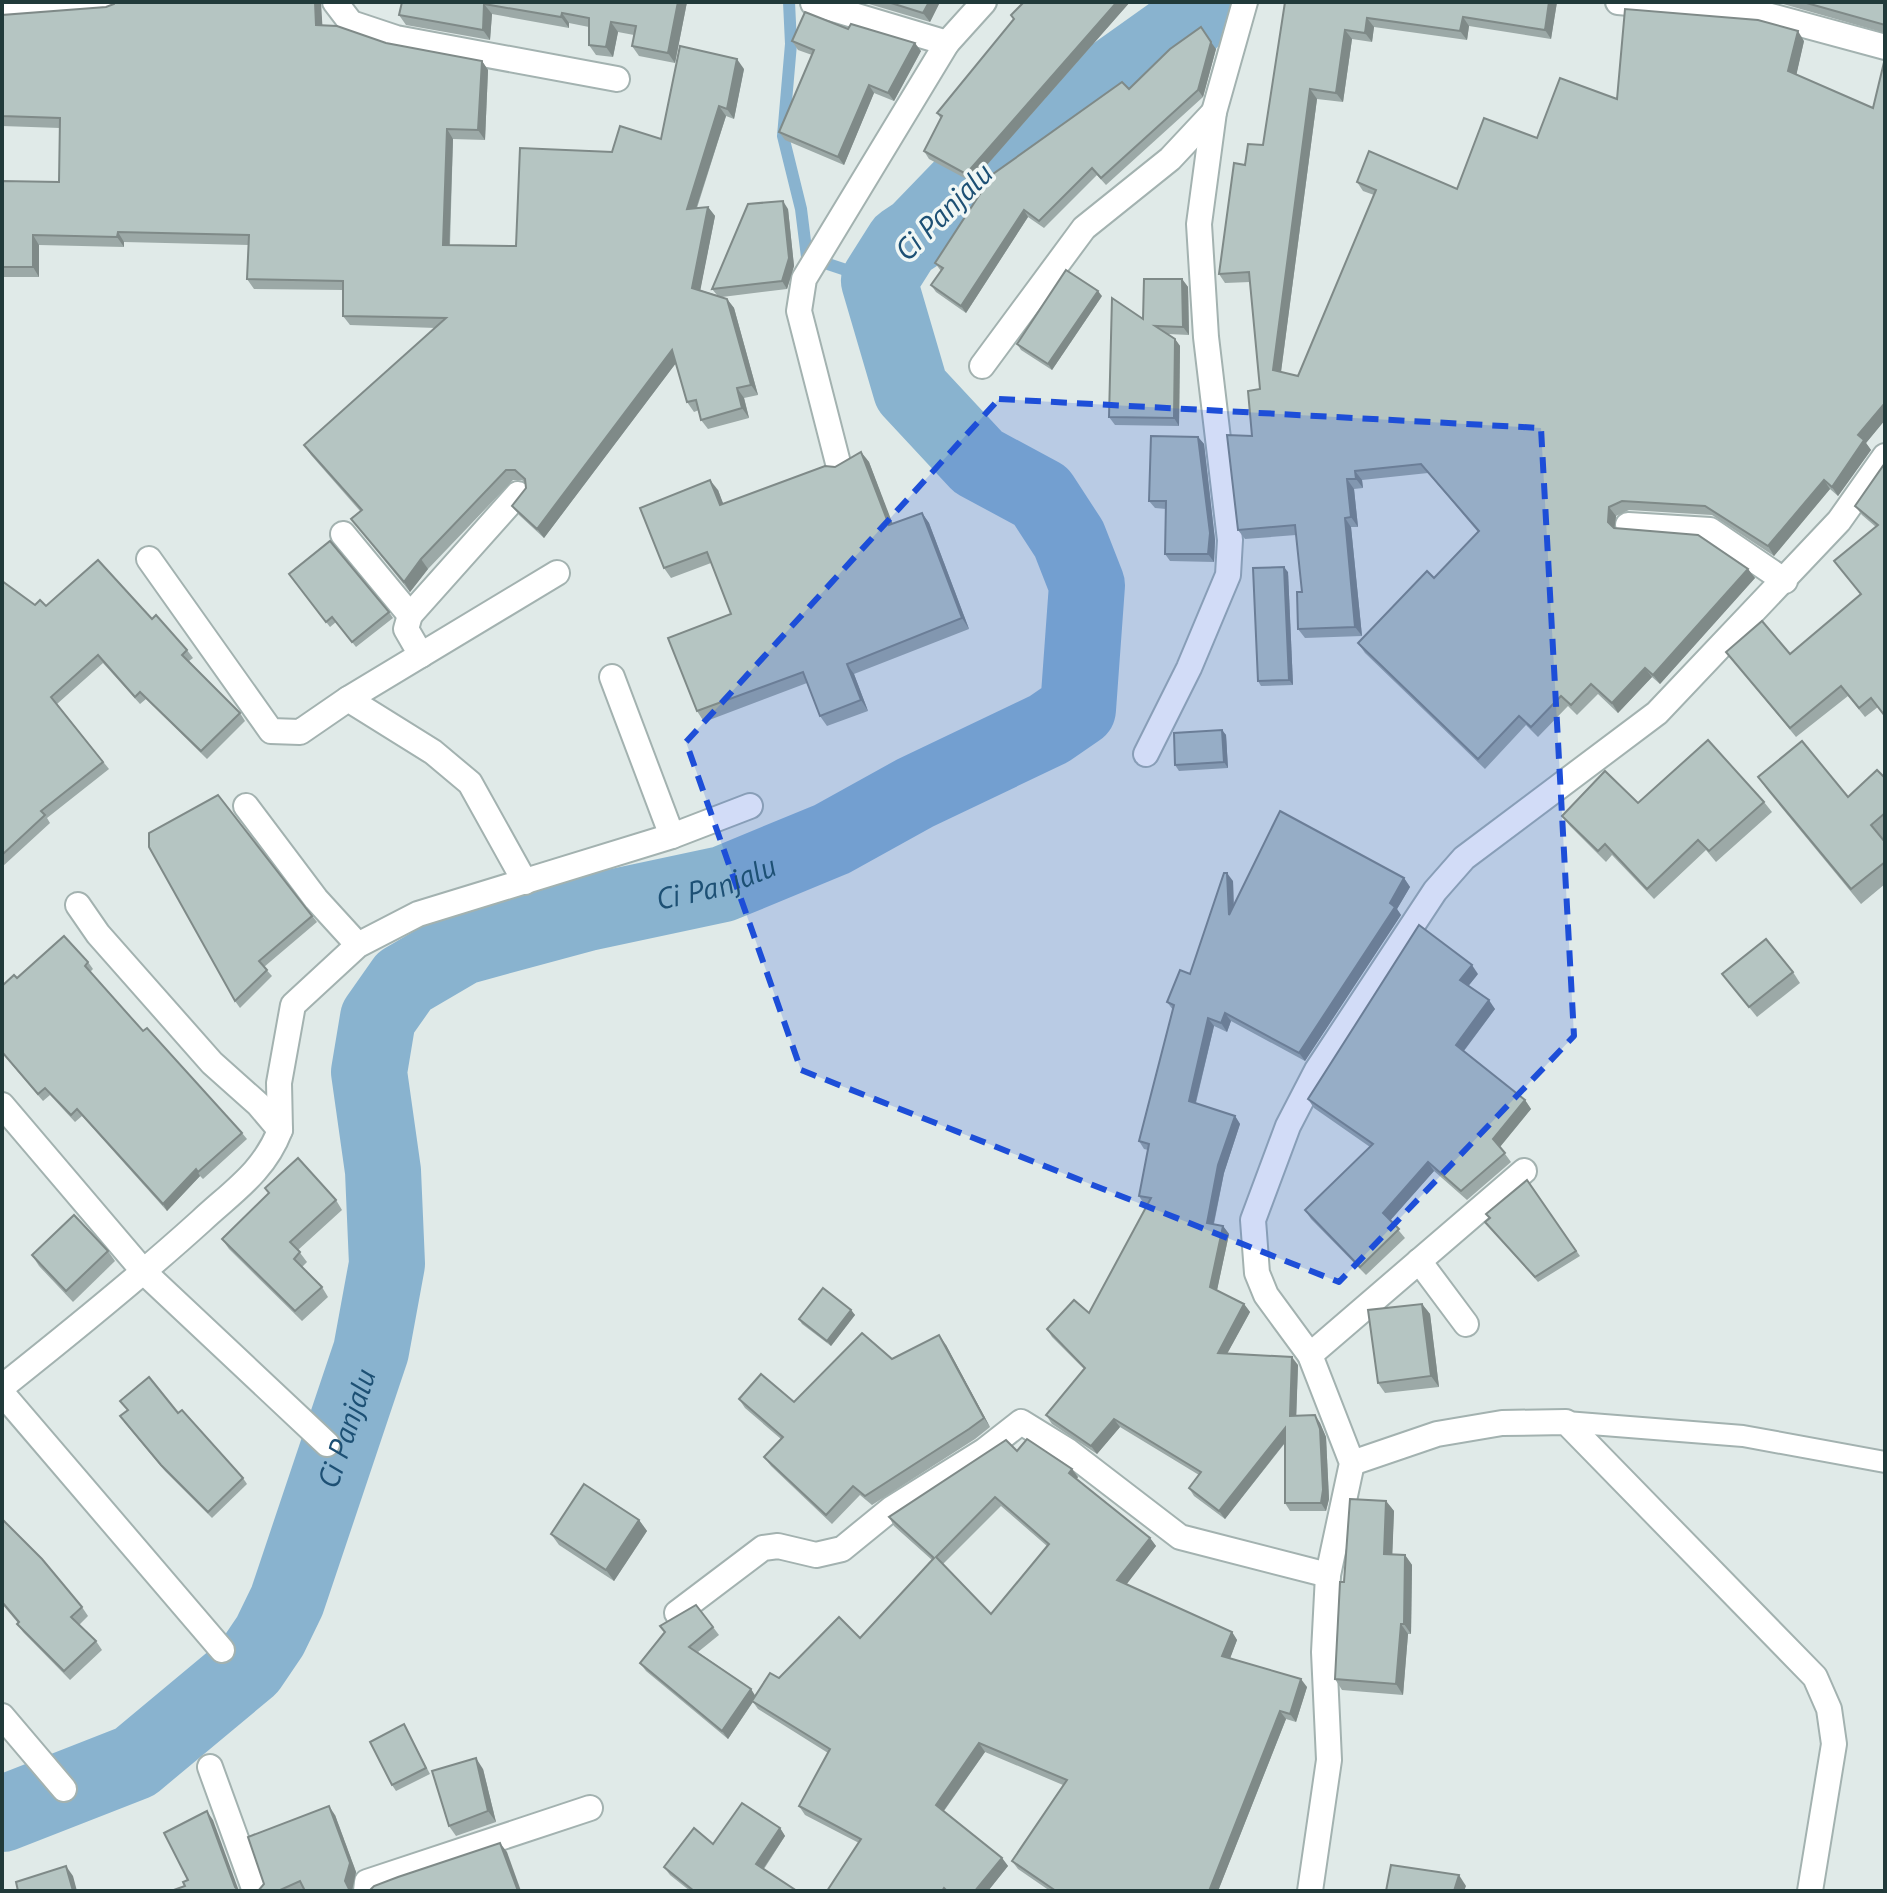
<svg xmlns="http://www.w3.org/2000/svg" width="1887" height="1893" font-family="'PT Sans',sans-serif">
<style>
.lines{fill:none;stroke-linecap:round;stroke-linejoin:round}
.stream{stroke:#89b3cf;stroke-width:12}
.river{stroke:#89b3cf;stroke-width:76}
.lane-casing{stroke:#a3b2b0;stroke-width:24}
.street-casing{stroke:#a3b2b0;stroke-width:28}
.lane{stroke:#fff;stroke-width:20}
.street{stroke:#fff;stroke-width:24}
.wall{fill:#9ca9a7;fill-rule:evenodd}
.shaded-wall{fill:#7f8a88}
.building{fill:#b5c5c2;stroke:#7f8a88;stroke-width:2;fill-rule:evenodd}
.marked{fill:#1d4ed8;fill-opacity:0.2;stroke:#1d4ed8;stroke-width:6;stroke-dasharray:16 10;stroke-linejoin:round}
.labels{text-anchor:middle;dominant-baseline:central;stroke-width:7;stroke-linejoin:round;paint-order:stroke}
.water-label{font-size:30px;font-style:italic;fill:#1d5074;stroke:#f0f7f5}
</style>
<rect width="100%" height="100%" fill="#e0eae8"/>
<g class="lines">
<polyline class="stream" points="789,2 791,44 783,136 801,209 807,257 879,281"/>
<path class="river" id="s1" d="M2 1814 135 1762 249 1667 270 1636 287 1601 371 1351 387 1264 383 1171 369 1072 378 1018 404 981 462 947 587 913 723 884 832 839 915 793 1049 729 1078 709 1087 585 1069 539 1041 496 978 462 911 390 879 281 903 243 918 233 974 175 1189 22 1198 2"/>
<g class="lane-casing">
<polyline id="lane" points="1566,1422 1743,1436 1885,1462"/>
</g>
<g class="street-casing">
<g id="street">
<polyline points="335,2 351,23 396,38 617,79"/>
<polyline points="1618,2 1767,15 1885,47"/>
<polyline points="813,3 947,43"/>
<polyline points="2,10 112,2"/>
<polyline points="982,366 1084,228 1170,159 1214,112"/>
<polyline points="838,463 799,311 804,279 947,43 984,2"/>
<polyline points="1628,525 1710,530 1785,581"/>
<polyline points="343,534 410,615"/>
<polyline points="149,559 271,731 300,732 348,699 433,752 470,783 525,882"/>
<polyline points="421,655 406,629 410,615 518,494"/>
<polyline points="612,677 672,836"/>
<polyline points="348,699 557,573"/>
<polyline points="1146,754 1189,668 1228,575 1230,540 1206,337 1199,224 1214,112 1245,2"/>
<polyline points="246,806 316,899 358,945"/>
<polyline points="2,1105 145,1273 327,1444"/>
<polyline points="280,1130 279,1083 293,1005 358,945 418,914 672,836 750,806"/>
<polyline points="1419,1261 1466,1324"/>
<polyline points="1310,1355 1524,1171"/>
<path d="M2 1387C70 1333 137 1279 201 1221 232 1192 264 1172 280 1130L258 1104 212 1063 98 934 78 905"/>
<polyline points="2,1393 222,1650"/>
<polyline points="1352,1463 1437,1434 1502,1423 1566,1422 1815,1677 1829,1709 1834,1744 1810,1891"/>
<polyline points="677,1613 763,1548 778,1546 816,1555 842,1549 891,1509 984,1451 1021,1422 1068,1451 1180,1537 1328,1575"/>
<polyline points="2,1716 64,1789"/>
<polyline points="210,1767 255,1891"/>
<polyline points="366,1891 367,1882 590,1808"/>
<polyline points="1310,1891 1329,1760 1324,1652 1328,1575 1352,1463 1310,1355 1266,1295 1257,1273 1253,1220 1288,1126 1317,1070 1435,891 1464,858 1657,713 1839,521 1885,456"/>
</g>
</g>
<use href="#lane" class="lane"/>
<use href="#street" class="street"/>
</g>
<g class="wall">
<polygon points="402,2 687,2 675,63 639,56 632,46 634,35 618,32 613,57 596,55 589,45 589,27 569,23 569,28 492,14 490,40 406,25 399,15"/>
<polygon points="867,2 940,2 930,22 869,4"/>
<polygon points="1024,2 1130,2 972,182 929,159 924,151 941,119 937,113 1014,20 1011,15"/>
<polygon points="1285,2 1557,2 1551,39 1469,26 1467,40 1374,27 1372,42 1352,39 1343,102 1317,99 1281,372 1298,376 1374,195 1363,191 1357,182 1457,189 1537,138 1617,99 1804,41 1796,75 1873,108 1885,58 1885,420 1866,443 1871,450 1838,496 1830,489 1774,556 1712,515 1629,510 1616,516 1615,529 1748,569 1755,578 1660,684 1652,677 1618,713 1598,694 1577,715 1568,706 1538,737 1526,725 1485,769 1365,653 1358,643 1434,578 1478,532 1428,473 1362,480 1363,488 1354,489 1358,527 1351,527 1362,636 1305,638 1298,629 1302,592 1296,535 1245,539 1238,530 1260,389 1250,282 1225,283 1219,274 1245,165 1263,145"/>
<polygon points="1776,2 1885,2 1885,33"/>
<polygon points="2,15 322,25 386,43 482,61 488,70 485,140 453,139 450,245 516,246 612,152 661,139 744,69 734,119 726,116 697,208 708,207 715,216 700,290 717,295 712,289 788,209 794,266 787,289 722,297 727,299 734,308 758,395 744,398 749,418 708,429 701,420 699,410 694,412 687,402 676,363 544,538 519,515 512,506 526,488 525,483 522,480 513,480 428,569 410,592 351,519 360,511 311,455 304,445 436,328 350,325 343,316 343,290 254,289 247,279 249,245 124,242 124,247 39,245 39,277 2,277 2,181 59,182 60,128 2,126"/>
<polygon points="848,29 921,51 894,101 874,93 844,165 785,140 779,132 812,55 798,50 792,41"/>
<polygon points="1216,49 1203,97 1106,185 1097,175 1044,228 1028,217 966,313 936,292 931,285 941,271 935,263 1129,89"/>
<polygon points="1182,279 1188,287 1189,335 1168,334 1175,339 1180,346 1179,426 1115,425 1109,417 1143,319"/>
<polygon points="1102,296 1052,370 1021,350 1017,344"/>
<polygon points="1198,437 1204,444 1215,540 1214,562 1170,561 1165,554 1166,509 1155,508 1149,501"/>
<polygon points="861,452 869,462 892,524 922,513 929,523 969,629 854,674 868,711 827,726 820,716 807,683 704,722 697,711 731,614 711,563 671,578 664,568 718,490 723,504 835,467"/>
<polygon points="1885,463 1878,707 1865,717 1848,696 1796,737 1726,652 1790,654 1861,594 1834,561 1876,527 1862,515 1855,506"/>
<polygon points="1288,572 1293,685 1261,686 1258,681"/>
<polygon points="289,574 389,612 393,618 356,647 336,622 330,627"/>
<polygon points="2,581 35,605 152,619 187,650 193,658 189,661 240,713 245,721 207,759 146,699 140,704 103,663 57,704 109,769 47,818 50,823 2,867"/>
<polygon points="1222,730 1226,735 1228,768 1179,771 1175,765"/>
<polygon points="1758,777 1848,797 1885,778 1885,837 1883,839 1885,842 1885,884 1861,904 1768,791"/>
<polygon points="218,795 317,922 264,967 272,976 240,1008 235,1001"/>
<polygon points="1764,802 1772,812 1716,862 1706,850 1654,899 1612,855 1606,862 1570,826 1562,816 1638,803"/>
<polygon points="1404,878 1410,887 1397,909 1401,915 1305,1061 1231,1021 1227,1032 1214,1026 1196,1103 1235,1116 1240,1124 1224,1173 1214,1224 1223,1226 1229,1234 1217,1290 1244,1304 1250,1312 1227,1354 1298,1365 1296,1416 1315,1415 1320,1423 1326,1437 1329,1499 1326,1511 1290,1511 1285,1503 1285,1443 1225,1519 1194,1496 1189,1488 1199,1475 1120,1427 1097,1454 1052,1424 1046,1415 1084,1369 1052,1337 1047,1329 1089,1313 1148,1205 1144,1204 1139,1196 1148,1150 1144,1149 1139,1141 1173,1010 1167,1002 1190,974 1233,881 1234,905"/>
<polygon points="88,962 93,969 90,972 143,1031 242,1133 247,1139 203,1179 200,1176 167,1211 82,1116 75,1122 50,1095 43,1101 2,1053 2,986 17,978"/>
<polygon points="1793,972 1800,983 1757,1017 1722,974"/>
<polygon points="1478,974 1468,986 1495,1009 1464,1051 1525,1100 1531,1109 1500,1147 1511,1162 1467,1200 1434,1171 1390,1220 1405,1238 1366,1275 1311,1219 1305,1210 1370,1147 1314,1108 1308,1099"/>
<polygon points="1527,1180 1580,1256 1538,1282 1485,1222 1489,1218 1486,1214"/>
<polygon points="265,1188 336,1200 342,1210 298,1250 307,1262 302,1267 322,1287 328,1297 302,1321 229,1249 222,1239 269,1193"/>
<polygon points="108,1251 115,1261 73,1302 39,1266 32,1255"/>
<polygon points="1422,1304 1430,1314 1439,1387 1385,1393 1378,1383"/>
<polygon points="851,1310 855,1315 831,1346 802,1324 799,1319"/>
<polygon points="946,1345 990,1427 975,1439 872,1505 860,1495 832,1524 771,1466 764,1457 781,1439 745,1408 739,1399 794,1402 892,1359"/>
<polygon points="178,1413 243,1478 247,1484 212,1518 165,1471 124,1422"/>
<path d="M1017 1451 1078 1477 1077 1479 1150 1538 1156 1546 1126 1584 1232 1632 1237 1640 1230 1658 1307 1687 1296 1722 1286 1719 1218 1891H1050L1018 1869 1012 1861 1063 1785 985 1752 944 1811 1002 1858 1008 1866 988 1891H827L859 1843 805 1815 799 1806 828 1753 758 1709 753 1702 728 1739 646 1671 640 1663 713 1627 719 1635 698 1652 751 1689 755 1696 779 1678 860 1638 932 1560 894 1526 889 1517ZM1001 1506 1047 1546 991 1614 943 1564Z"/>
<polygon points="1386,1501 1394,1511 1392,1554 1405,1555 1412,1565 1411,1634 1408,1634 1403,1695 1342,1690 1335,1679 1344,1582"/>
<polygon points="2,1519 82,1607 88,1616 79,1625 96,1641 102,1650 70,1680 23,1632 17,1624 18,1623 2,1604"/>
<polygon points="639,1520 647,1531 614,1581 559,1545 551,1534"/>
<polygon points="404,1724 430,1774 396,1791 392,1785"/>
<polygon points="483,1769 496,1822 456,1836 449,1826"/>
<polygon points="335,1815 356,1872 352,1891 258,1891"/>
<polygon points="780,1828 785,1836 764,1869 797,1891 690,1891 670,1875 664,1867 713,1844"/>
</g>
<g class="shaded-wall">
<polygon points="315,2 321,2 323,35 316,25"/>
<polygon points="678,2 687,2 675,63 668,53"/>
<polygon points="929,2 940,2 930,22 923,13"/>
<polygon points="1117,2 1130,2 972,182 966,174"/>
<polygon points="1549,2 1557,2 1551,39 1545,30"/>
<polygon points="484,4 492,14 490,40 483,30"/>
<polygon points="562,13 569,23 569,28 561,17"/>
<polygon points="1463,17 1469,26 1467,40 1460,31"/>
<polygon points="1367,18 1374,27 1372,42 1365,33"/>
<polygon points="611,22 618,32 613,57 606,47"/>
<polygon points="1345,30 1352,39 1343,102 1336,93"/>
<polygon points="1798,31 1804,41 1795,81 1788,71"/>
<polygon points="1211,42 1216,49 1203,97 1198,90"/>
<polygon points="915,43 921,51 894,101 888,93"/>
<polygon points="737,59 744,69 734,119 727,109"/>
<polygon points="482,61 488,70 485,140 478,130"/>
<polygon points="869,85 874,93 844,165 838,157"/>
<polygon points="1310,89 1317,99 1280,379 1273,370"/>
<polygon points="719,106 726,116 693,218 687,209"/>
<polygon points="447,129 453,139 449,254 443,245"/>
<polygon points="783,201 788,209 794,266 787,289 782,281"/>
<polygon points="708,207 715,216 699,297 692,288"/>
<polygon points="1024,210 1028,217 966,313 961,306"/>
<polygon points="118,232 124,242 124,247 117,237"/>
<polygon points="33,235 39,245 39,277 33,267"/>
<polygon points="1182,279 1188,287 1189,335 1183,327"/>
<polygon points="1098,291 1102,296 1052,370 1048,364"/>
<polygon points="727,299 734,308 758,395 751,385"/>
<polygon points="1175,339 1180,346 1179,426 1174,418"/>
<polygon points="672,350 679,359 544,538 537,529"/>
<polygon points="737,388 744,398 749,418 742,408"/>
<polygon points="1885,403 1885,420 1866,443 1871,450 1838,496 1832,487 1858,435"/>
<polygon points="1198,437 1204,444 1215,540 1214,562 1208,554"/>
<polygon points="861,452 869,462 897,535 889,525"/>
<polygon points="1355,471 1362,480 1363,488 1356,479"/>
<polygon points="1347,479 1354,489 1358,527 1351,517"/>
<polygon points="710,480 718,490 728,516 720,505"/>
<polygon points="1824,480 1830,489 1774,556 1768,546"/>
<polygon points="1609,507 1616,516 1614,531 1608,522"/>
<polygon points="922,513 929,523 969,629 962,618"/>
<polygon points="1345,518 1351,527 1362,636 1355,627"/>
<polygon points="421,559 428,569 410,592 404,582"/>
<polygon points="1284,567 1288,572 1293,685 1289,680"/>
<polygon points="1748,569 1755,578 1660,684 1653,675"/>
<polygon points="847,664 854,674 868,711 861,700"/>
<polygon points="1645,668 1652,677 1618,713 1612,703"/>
<polygon points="1222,730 1226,735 1228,768 1224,762"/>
<polygon points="1227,873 1233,881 1234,923 1229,915"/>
<polygon points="1404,878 1410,887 1397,909 1401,915 1305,1061 1299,1053"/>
<polygon points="1472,965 1478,974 1466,989 1460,980"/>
<polygon points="1489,1000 1495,1009 1462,1053 1456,1045"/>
<polygon points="1225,1013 1231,1021 1227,1032 1221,1023"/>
<polygon points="1208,1018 1214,1026 1194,1109 1189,1101"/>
<polygon points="1525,1100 1531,1109 1499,1148 1493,1139"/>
<polygon points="1235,1116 1240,1124 1224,1173 1212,1231 1207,1223 1218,1165"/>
<polygon points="1428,1162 1434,1171 1389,1222 1383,1213"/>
<polygon points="196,1169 200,1176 167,1211 163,1204"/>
<polygon points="1223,1226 1229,1234 1216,1295 1210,1287"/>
<polygon points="1244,1304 1250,1312 1223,1361 1218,1353"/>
<polygon points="1422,1304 1430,1314 1439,1387 1431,1376"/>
<polygon points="851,1310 855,1315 831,1346 827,1341"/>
<polygon points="939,1335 946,1345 990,1427 984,1418"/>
<polygon points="1292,1357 1298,1365 1296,1424 1290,1416"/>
<polygon points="1315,1415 1320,1423 1326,1437 1329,1499 1326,1511 1321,1503"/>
<polygon points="1114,1419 1120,1427 1097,1454 1091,1446"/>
<polygon points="1285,1428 1290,1436 1225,1519 1219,1511"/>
<polygon points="1072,1469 1078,1477 1075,1481 1069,1473"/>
<polygon points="1386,1501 1394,1511 1392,1564 1384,1554"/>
<polygon points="639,1520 647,1531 614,1581 606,1570"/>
<polygon points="1150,1538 1156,1546 1123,1589 1117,1580"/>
<polygon points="1405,1555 1412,1565 1411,1634 1404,1624"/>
<polygon points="1401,1624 1408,1634 1403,1695 1396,1684"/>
<polygon points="1232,1632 1237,1640 1228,1664 1222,1656"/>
<polygon points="1301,1679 1307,1687 1296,1722 1290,1714"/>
<polygon points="751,1689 756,1697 728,1739 722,1731"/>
<polygon points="1280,1711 1286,1719 1218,1891 1209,1891"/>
<polygon points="979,1743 985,1752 942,1813 936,1805"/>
<polygon points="476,1758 483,1769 496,1822 488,1811"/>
<polygon points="329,1806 335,1815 356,1872 352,1891 350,1891 345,1881"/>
<polygon points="207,1811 213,1820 239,1891 235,1887"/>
<polygon points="780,1828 785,1836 761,1872 756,1864"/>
<polygon points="500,1843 507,1852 521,1891 518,1891"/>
<polygon points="1002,1858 1008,1866 988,1891 975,1891"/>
<polygon points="66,1866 73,1876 77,1891 73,1891"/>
<polygon points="1459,1875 1466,1886 1464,1891 1454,1891"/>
</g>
<g class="building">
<polygon points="115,2 315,2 316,25 337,26 386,43 482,61 478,130 447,129 443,245 516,246 520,148 612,152 620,126 661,139 680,46 737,59 727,109 719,106 687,209 708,207 692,288 727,299 751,385 737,388 742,408 701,420 696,400 687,402 672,350 537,529 512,506 526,488 525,479 515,470 506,470 421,559 404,582 351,519 362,510 304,445 446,318 343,316 343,281 247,279 249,235 118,232 117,237 33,235 33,267 2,267 2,181 59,182 60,118 2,116 2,15 106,7 114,4"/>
<polygon points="402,2 678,2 668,53 632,46 636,26 611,22 606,47 589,45 589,18 562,13 561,17 484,4 483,30 399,15"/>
<polygon points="888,2 929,2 923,13"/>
<polygon points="1024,2 1117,2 966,174 924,151 942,116 937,113 1014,19 1011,15"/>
<polygon points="1285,2 1549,2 1545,30 1463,17 1460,31 1367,18 1365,33 1345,30 1336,93 1310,89 1273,370 1298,376 1376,190 1357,182 1369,151 1457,189 1484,118 1537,138 1560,78 1617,99 1625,9 1758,20 1798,31 1788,71 1873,108 1885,58 1885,403 1858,435 1864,440 1832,487 1824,480 1768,546 1705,506 1622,501 1609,507 1608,522 1614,528 1698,535 1748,569 1653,675 1645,668 1612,703 1591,684 1571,705 1561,696 1531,727 1519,716 1478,759 1358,643 1427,571 1434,578 1479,531 1421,464 1355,471 1356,479 1347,479 1351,517 1345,518 1355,627 1298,629 1297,592 1302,592 1295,525 1238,530 1227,435 1252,436 1248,391 1260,389 1249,272 1219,274 1234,163 1245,165 1248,144 1263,145"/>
<polygon points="1803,2 1885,2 1885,25"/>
<polygon points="805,12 848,29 851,24 915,43 888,93 869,85 838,157 779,132 814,50 792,41"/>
<polygon points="1201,27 1211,42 1198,90 1101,178 1092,168 1039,221 1024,210 961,306 931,285 943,268 935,263 993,174 1122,82 1129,89 1170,49"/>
<polygon points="783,201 789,258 782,281 712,289 748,204"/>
<polygon points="1066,270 1098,291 1048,364 1017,344"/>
<polygon points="1144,279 1182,279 1183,327 1155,326 1175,339 1174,418 1109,417 1112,298 1143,319"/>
<polygon points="1151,436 1198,437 1210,533 1208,554 1165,554 1166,501 1149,501"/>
<polygon points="861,452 889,525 922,513 962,618 847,664 861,700 820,716 803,672 697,711 668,638 731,614 707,552 664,568 640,508 710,480 720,505 825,466 835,467"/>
<polygon points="1885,463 1885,716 1871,698 1859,708 1841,686 1790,728 1726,652 1762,621 1790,654 1861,594 1834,561 1878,525 1855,506"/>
<polygon points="330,541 389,612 352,642 332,617 326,622 289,574"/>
<polygon points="98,560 152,619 156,615 187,650 182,655 240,713 201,751 140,692 135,697 98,655 51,697 103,762 41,811 45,815 2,855 2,581 35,605 40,600 46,606"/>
<polygon points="1284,567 1289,680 1258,681 1253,568"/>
<polygon points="1222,730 1224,762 1175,765 1174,733"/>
<polygon points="1708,740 1764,802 1709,851 1698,840 1647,889 1605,844 1598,851 1562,816 1605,771 1638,803"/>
<polygon points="1802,741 1848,797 1877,770 1885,778 1885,813 1871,825 1885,842 1885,862 1851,889 1758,777"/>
<polygon points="218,795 312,916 259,961 267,970 235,1001 149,847 149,833"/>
<polygon points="1280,811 1404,878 1390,903 1395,907 1299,1053 1225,1013 1221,1023 1208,1018 1189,1101 1235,1116 1218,1165 1207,1223 1223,1226 1210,1287 1244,1304 1218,1353 1292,1357 1290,1416 1315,1415 1320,1429 1323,1490 1321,1503 1285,1503 1285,1428 1219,1511 1189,1488 1201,1472 1114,1419 1091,1446 1046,1415 1085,1368 1047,1329 1074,1300 1089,1313 1151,1198 1139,1196 1149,1144 1139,1141 1174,1005 1167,1002 1180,970 1190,974 1224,873 1227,873 1229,915"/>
<polygon points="1419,925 1472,965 1460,980 1489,1000 1456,1045 1525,1100 1493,1139 1505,1153 1461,1191 1428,1162 1383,1213 1399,1229 1360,1267 1305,1210 1373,1144 1308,1099"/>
<polygon points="64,936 88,962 85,966 143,1031 147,1028 242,1133 198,1172 196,1169 163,1204 77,1109 71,1115 45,1088 38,1094 2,1052 2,986 14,975 17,978"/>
<polygon points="1766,939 1793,972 1749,1007 1722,974"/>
<polygon points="298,1158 336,1200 290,1242 300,1252 294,1259 322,1287 295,1311 222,1239 269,1193 265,1188"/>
<polygon points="1527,1180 1576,1251 1535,1277 1485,1222 1490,1218 1486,1214"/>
<polygon points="74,1215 108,1251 66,1291 32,1255"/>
<polygon points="823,1288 851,1310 827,1341 799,1319"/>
<polygon points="1422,1304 1431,1376 1378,1383 1368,1310"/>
<polygon points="862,1333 892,1359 939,1335 984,1418 969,1429 865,1496 853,1486 826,1515 764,1457 783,1437 739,1399 761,1374 794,1402"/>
<polygon points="149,1377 178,1413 182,1410 243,1478 208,1512 161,1465 120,1416 128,1410 120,1401"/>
<path d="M1027 1439 1072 1469 1069 1473 1150 1538 1117 1580 1232 1632 1222 1656 1301 1679 1290 1714 1280 1711 1209 1891H1056L1012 1861 1067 1780 979 1743 936 1805 1002 1858 975 1891H947L944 1888 942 1891H827L861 1839 799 1806 830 1749 752 1701 770 1673 779 1678 839 1617 860 1638 934 1558 889 1517 1006 1440 1017 1451ZM995 1497 1049 1544 991 1614 936 1557Z"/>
<polygon points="584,1484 639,1520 606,1570 551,1534"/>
<polygon points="1350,1499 1386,1501 1384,1554 1405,1555 1404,1624 1401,1624 1396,1684 1335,1679 1340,1582 1344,1582"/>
<polygon points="2,1519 42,1559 82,1607 71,1617 96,1641 64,1671 17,1624 19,1622 2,1602"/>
<polygon points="696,1605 713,1627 689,1647 751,1689 722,1731 640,1663 665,1632 660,1626"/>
<polygon points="404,1724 426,1768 392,1785 370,1742"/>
<polygon points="476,1758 488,1811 449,1826 432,1771"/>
<polygon points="742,1803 780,1828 756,1864 797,1891 694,1891 664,1867 694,1828 713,1844"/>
<polygon points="329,1806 350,1863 345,1881 350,1891 305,1891 300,1881 278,1891 258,1891 264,1884 248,1837"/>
<polygon points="207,1811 235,1887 239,1891 171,1891 185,1886 183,1882 188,1880 164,1833"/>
<polygon points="500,1843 518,1891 369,1891 374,1886 398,1877"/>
<polygon points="1391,1865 1459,1875 1454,1891 1386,1891"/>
<polygon points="66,1866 73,1891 18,1891 16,1882"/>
</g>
<path class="marked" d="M999 399 1541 428 1574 1036 1339 1282 801 1070 686 742Z"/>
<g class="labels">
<g class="water-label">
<text transform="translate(943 211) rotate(-45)">Ci Panjalu</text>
<text stroke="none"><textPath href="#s1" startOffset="1342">Ci Panjalu</textPath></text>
<text stroke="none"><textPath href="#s1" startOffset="550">Ci Panjalu</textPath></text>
</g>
</g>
<rect width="1887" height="1893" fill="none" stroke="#213a3a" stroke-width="8"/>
</svg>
